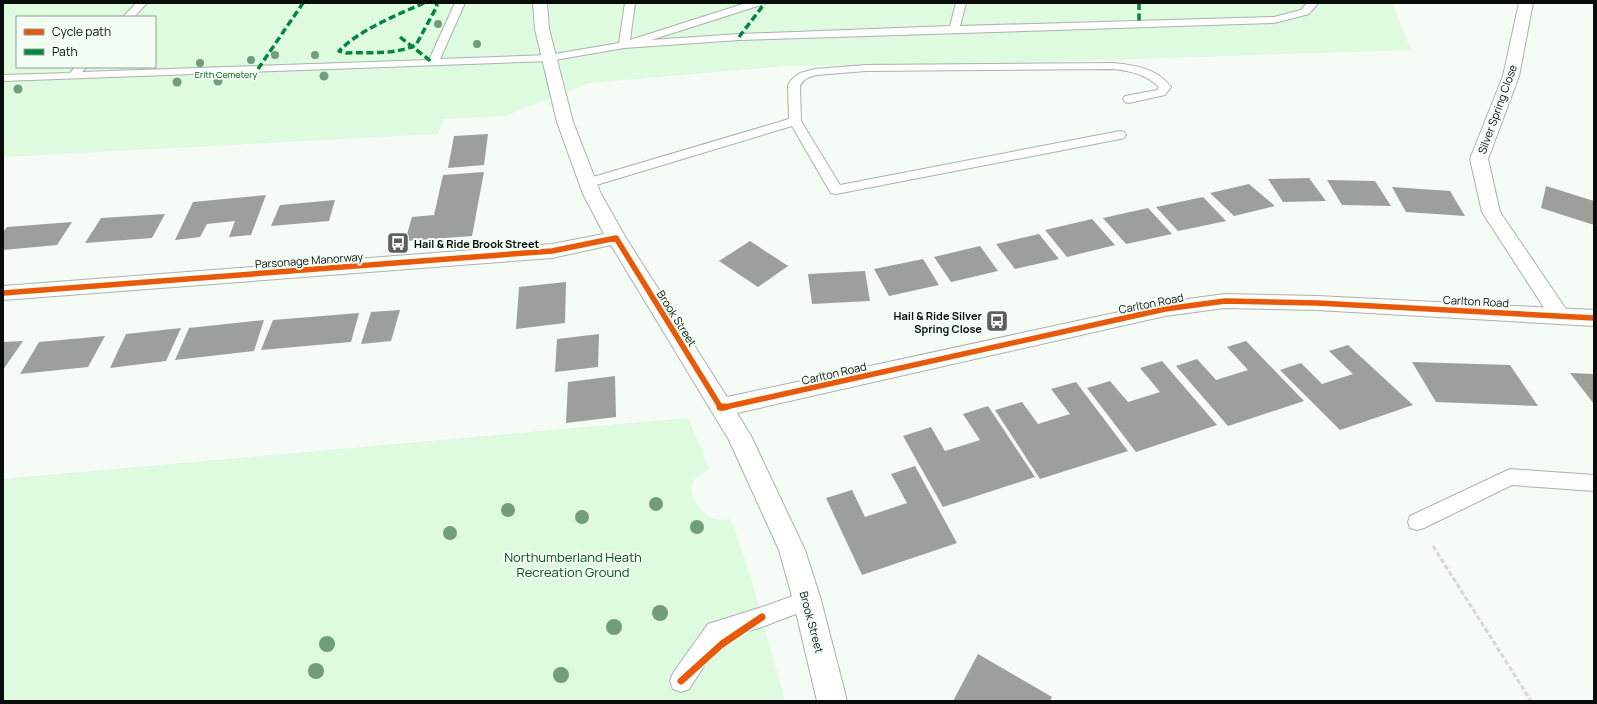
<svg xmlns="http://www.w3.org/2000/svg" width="1597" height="704" font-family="Manrope,sans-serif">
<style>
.green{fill:#defadf;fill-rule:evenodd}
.building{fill:#9ba09b}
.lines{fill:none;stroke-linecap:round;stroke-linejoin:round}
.lane-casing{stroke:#acb1ac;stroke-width:2}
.street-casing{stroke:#acb1ac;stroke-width:2}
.secondary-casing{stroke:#acb1ac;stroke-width:2}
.path{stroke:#d6d8d6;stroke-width:3;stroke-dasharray:5 2.5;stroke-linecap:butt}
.lane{fill:#fefefe;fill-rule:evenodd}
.street{fill:#fefefe;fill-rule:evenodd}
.secondary{fill:#fefefe;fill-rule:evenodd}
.quiet{stroke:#00873e;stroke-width:3.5;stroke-dasharray:7 3.5;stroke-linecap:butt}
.cycleway-far1-casing{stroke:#f2fef3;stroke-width:8}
.cycleway-casing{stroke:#f2fef3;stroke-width:10}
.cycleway-far1{stroke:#e8590c;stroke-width:5.5}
.cycleway{stroke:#e8590c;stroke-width:7}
.tree{fill:#719d7b}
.labels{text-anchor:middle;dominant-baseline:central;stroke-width:4;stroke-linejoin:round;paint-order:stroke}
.far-park-label{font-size:9px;fill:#055018;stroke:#f2fef3}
.street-label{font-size:11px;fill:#090d0a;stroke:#f2fef3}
.poi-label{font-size:11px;font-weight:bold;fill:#090d0a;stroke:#f2fef3;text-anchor:start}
.near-park-label{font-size:13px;fill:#055018;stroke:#f2fef3}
</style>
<rect width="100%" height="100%" fill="#f5fbf5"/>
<g class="green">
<path d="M3 3H1392L1411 50 983 64 786 66 589 83 505 116 443 119 438 134 3 157ZM17 17H155V67H17Z"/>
<path d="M688 418 709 469C704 472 697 476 694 480 685 494 704 519 719 520 722 521 727 519 731 519L750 575 785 701H3V479Z"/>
</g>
<g class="building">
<polygon points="488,134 484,165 448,168 454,136"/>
<polygon points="484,172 472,236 405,241 412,217 434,215 443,175"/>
<polygon points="1309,178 1326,201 1283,202 1268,179"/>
<polygon points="1327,180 1375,181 1391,206 1342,205"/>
<polygon points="1249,184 1275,206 1234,216 1210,193"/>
<polygon points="1546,186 1594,201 1594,225 1541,208"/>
<polygon points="1392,187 1450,191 1465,216 1406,212"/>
<polygon points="266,195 251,235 229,237 235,221 207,224 200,237 175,240 193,202"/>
<polygon points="1203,197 1226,221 1178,231 1156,207"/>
<polygon points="335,200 329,221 271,226 280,205"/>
<polygon points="1148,208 1172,234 1126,244 1103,218"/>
<polygon points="165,214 152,238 85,243 101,218"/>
<polygon points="1092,219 1115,245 1067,257 1045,230"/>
<polygon points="72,222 57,245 3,250 3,232 7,227"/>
<polygon points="1039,234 1059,259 1015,269 996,244"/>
<polygon points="750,241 788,266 758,287 719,261"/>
<polygon points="980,246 998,271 951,282 934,257"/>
<polygon points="923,259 939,285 889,296 874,269"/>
<polygon points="865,271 870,301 812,304 808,274"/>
<polygon points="566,282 565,323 516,329 519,287"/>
<polygon points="400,310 391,341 361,344 371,312"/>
<polygon points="359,313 351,342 261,350 273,320"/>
<polygon points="264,320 254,351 175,360 189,328"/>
<polygon points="181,328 166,361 110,368 126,334"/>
<polygon points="599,334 598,367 555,372 557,339"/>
<polygon points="105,336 88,367 20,374 39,342"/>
<polygon points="23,341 3,370 3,342"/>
<polygon points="1246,341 1304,401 1228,426 1176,366 1197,359 1216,380 1248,370 1227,347"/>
<polygon points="1348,345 1413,405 1340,430 1280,370 1301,363 1322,384 1353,374 1329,351"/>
<polygon points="1162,361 1217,425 1136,452 1087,388 1110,381 1128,402 1160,392 1140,368"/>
<polygon points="1412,362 1510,365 1538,406 1436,402"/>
<polygon points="1570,373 1594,374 1594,404"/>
<polygon points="615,376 616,417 566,423 568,382"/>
<polygon points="1076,382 1128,451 1040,479 995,410 1022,402 1038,424 1070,414 1051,389"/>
<polygon points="988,406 1035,477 943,507 903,436 931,427 945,451 980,440 963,414"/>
<polygon points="915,466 957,543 862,575 826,498 852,490 865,517 907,503 891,474"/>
<polygon points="978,654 1052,697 1050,701 953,701"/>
</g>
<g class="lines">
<g class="lane-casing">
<g id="lane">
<polygon points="136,3 147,3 134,17 123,17"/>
<polygon points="455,3 465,3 440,59 549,55 619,43 625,3 635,3 630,40 746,3 762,3 761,5 651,40 739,34 950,26 956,3 966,3 960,26 1274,17 1301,10 1307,3 1318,3 1309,14 1274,23 739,40 624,48 549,61 3,81 3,75 70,73 75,67 87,67 82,72 429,60"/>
<path d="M1113 63C1134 65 1157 68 1171 87L1165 95 1129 103 1125 102 1123 99 1125 96 1157 90 1159 87C1145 74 1131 71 1113 69L866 71 816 75C809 77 803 79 800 86L801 121 840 185 1120 131 1124 132 1126 135 1124 138 1120 139 836 194 831 193 829 190 792 126 593 186H583L581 183 583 180 789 119 788 86 791 80 800 73 815 69 866 65Z"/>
<polygon points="1510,469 1594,475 1594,491 1512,485 1424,528 1417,530 1410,528 1408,522 1410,516"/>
<polygon points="807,591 814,593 817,600 814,607 762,627 722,639 689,689 681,692 673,689 670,681 673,673 708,624 762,607"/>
</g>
</g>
<g class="street-casing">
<polygon id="street" points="1519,3 1533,3 1519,76 1488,159 1500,212 1570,315 1566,320 1559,323 1552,320 1482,212 1470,159 1503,76"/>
</g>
<g class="secondary-casing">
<polygon id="secondary" points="533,3 547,3 549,29 573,122 601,194 626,238 727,397 1165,302 1225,294 1317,296 1594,310 1594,326 1317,310 1225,308 1165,316 737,413 751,436 805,550 821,600 847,701 817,701 793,600 779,550 729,440 611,245 552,258 3,300 3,286 552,244 604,234 583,194 557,122 535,29"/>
</g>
<polyline class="path" points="1433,546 1531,701"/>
<use href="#lane" class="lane"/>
<use href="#street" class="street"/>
<use href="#secondary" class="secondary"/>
<g class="quiet">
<path d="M424 3C397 15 359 30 339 51L346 53C369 52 395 55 416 45L437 6 436 3"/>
<polyline points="1139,3 1139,23"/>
<polyline points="400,37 433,63"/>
<polyline points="739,37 765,3"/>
<polyline points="258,69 303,3"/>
</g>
<g class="cycleway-far1-casing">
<polyline id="cycleway-far1" points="3,293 552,251 616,238 721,408 1165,309 1225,301 1317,303 1594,318"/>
</g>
<g class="cycleway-casing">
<g id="cycleway">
<polyline points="720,407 725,407"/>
<polyline points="681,681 722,644 762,617"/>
</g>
</g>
<use href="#cycleway-far1" class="cycleway-far1"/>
<use href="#cycleway" class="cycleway"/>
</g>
<g class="tree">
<circle cx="438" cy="24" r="4"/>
<circle cx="477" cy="44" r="4"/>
<circle cx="275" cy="55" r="4"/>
<circle cx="315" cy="55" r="4"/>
<circle cx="251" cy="60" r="4"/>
<circle cx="200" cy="63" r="4"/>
<circle cx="324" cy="76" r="4.5"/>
<circle cx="218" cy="81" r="4.5"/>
<circle cx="177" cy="82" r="4.5"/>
<circle cx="18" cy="89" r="4.5"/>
<circle cx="656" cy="504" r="7"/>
<circle cx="508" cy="510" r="7"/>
<circle cx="582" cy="517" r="7"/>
<circle cx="697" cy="527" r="7"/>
<circle cx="450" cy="533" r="7"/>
<circle cx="660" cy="613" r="8"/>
<circle cx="614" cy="627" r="8"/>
<circle cx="327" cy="644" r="8"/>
<circle cx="316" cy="671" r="8"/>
<circle cx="561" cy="675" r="8"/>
</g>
<defs>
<g id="bus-square" transform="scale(1.15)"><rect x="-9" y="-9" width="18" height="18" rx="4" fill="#5c605c" stroke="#f2fef3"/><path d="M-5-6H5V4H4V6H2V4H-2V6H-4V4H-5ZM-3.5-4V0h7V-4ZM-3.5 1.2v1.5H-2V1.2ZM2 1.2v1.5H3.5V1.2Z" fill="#fff"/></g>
</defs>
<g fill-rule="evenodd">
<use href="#bus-square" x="398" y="243"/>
<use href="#bus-square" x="997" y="321"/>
</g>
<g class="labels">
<g class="far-park-label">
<text x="226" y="74">Erith Cemetery</text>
</g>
<g class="street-label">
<text transform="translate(1497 109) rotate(-70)">Silver Spring Close</text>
<text transform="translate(309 260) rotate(-4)">Parsonage Manorway</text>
<text transform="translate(1476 301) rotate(3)">Carlton Road</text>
<text transform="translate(1151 303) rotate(-11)">Carlton Road</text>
<text transform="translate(677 318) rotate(58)">Brook Street</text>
<text transform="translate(834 373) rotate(-13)">Carlton Road</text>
<text transform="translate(812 622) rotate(75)">Brook Street</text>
</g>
<g class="poi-label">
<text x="414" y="243">Hail &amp; Ride Brook Street</text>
<text x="982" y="315" text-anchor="end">Hail &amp; Ride Silver<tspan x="982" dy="13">Spring Close</tspan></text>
</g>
<g class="near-park-label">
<text x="573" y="557">Northumberland Heath<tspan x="573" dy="15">Recreation Ground</tspan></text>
</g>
</g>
<rect width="1597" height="704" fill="none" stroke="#090d0a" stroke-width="8"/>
<rect x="16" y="16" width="140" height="52" fill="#f2fef3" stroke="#959e96"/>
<rect x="24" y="29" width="20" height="6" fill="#e8590c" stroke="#959e96"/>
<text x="52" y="36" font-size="12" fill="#090d0a">Cycle path</text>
<rect x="24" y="49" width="20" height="6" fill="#00873e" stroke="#959e96"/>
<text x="52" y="56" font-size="12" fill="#090d0a">Path</text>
</svg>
